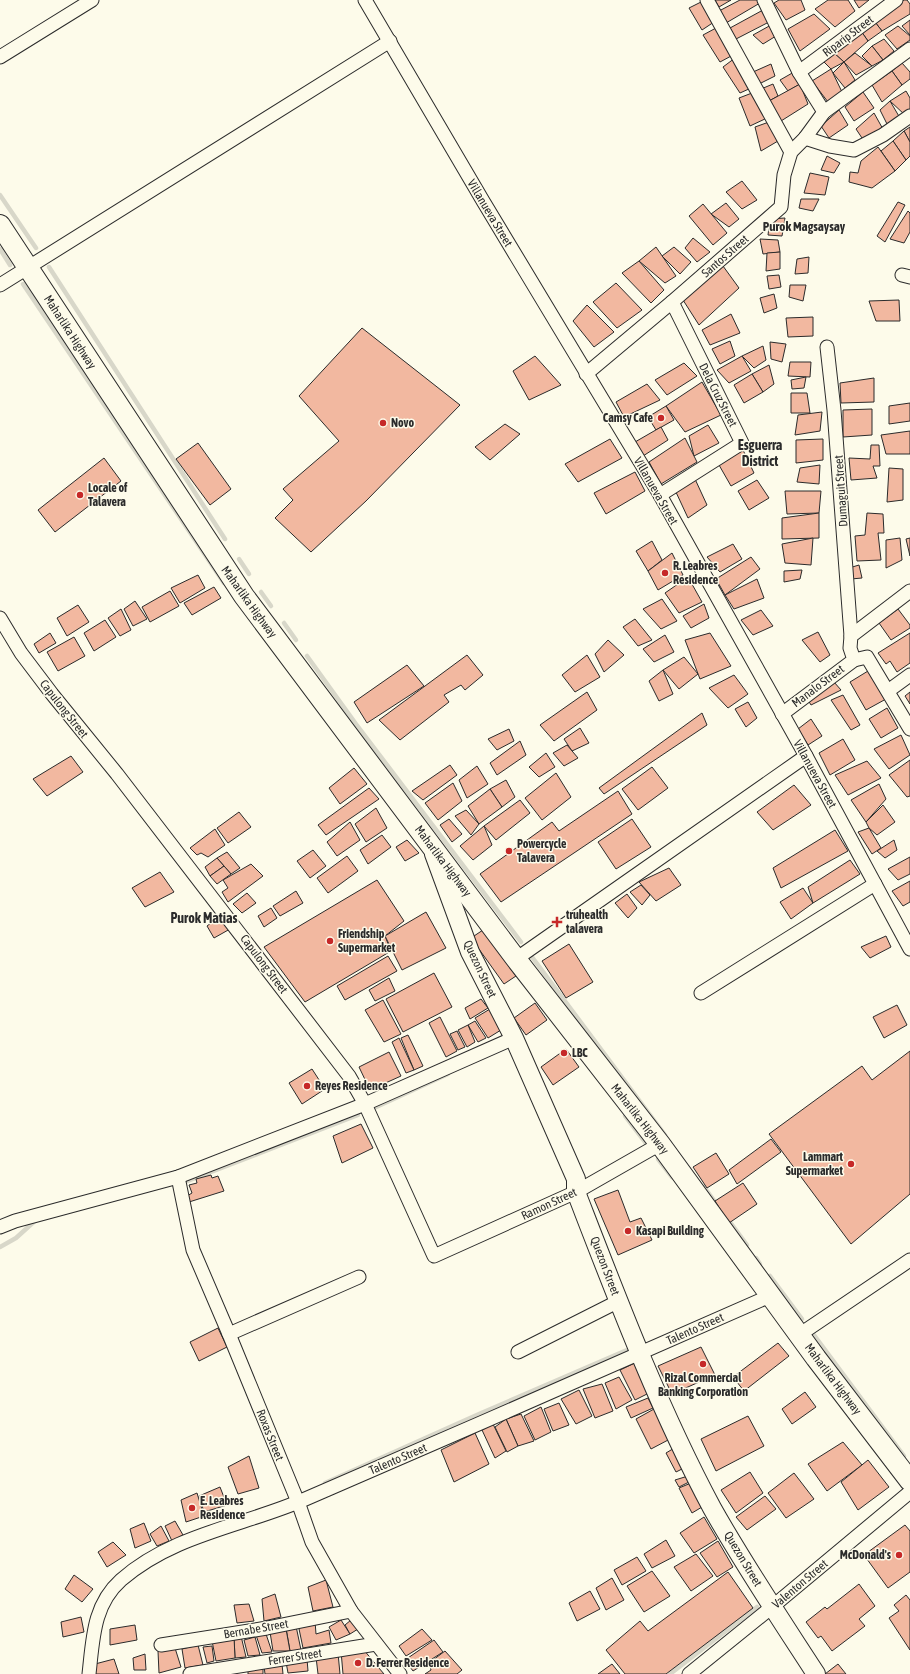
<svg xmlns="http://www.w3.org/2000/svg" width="910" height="1674" font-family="'Asap Condensed',sans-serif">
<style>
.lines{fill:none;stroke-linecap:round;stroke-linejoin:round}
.stream{stroke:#d8d7c9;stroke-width:4.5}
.building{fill:#f2b8a0;stroke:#2b2b2b}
.street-casing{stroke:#2b2b2b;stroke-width:15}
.secondary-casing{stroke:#2b2b2b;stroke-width:20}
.primary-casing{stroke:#2b2b2b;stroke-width:22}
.street{stroke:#fdfbea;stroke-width:13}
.secondary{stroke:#fdfbea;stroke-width:18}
.primary{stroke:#fdfbea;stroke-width:20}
.poi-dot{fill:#c62828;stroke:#fdfbea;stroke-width:1.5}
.labels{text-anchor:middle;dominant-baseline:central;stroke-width:3;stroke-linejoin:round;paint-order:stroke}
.street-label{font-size:12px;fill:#2b2b2b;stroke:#fdfbea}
.poi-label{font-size:12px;font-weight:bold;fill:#2b2b2b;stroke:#fdfbea;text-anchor:start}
.neighbourhood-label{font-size:13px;font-weight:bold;fill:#2b2b2b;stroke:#fdfbea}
.quarter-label{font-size:14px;font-weight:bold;fill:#2b2b2b;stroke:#fdfbea}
</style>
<rect width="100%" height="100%" fill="#fdfbea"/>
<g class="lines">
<g class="stream">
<polyline points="0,195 36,248"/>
<polyline points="0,249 10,265"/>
<polyline points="49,267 225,539"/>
<polyline points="23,284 224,583"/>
<polyline points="239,559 249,574"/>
<polyline points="261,592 271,606"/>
<polyline points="284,623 296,640"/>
<polyline points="307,656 356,724 521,942"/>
<polyline points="532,957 665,1135"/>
<polyline points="374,1108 448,1074"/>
<polyline points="625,1116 648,1146"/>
<polyline points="658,1159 672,1177"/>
<polyline points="185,1182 358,1115"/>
<polyline points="704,1187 747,1245"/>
<polyline points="0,1247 16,1238 37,1219"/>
<polyline points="756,1258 760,1264"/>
<polyline points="770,1276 802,1319"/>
<polyline points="814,1335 904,1456"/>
<polyline points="325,1483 479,1414 627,1350"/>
<polyline points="670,1674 757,1607"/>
</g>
</g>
<g class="building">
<polygon points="715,0 731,0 719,7"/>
<polygon points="740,0 758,0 760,3 726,23 719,11"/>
<polygon points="779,0 801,0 805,10 786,20 774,3"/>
<polygon points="828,0 848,0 855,11 835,27 815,9"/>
<polygon points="854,0 869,0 859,8"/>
<polygon points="904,0 907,0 910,4 910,14 882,31 875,22"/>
<polygon points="703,1 714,22 702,30 689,8"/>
<polygon points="763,10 769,22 736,39 730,28"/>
<polygon points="814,14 830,29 800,51 788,29"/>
<polygon points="910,20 910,35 902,26"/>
<polygon points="875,22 882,31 868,41 861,31"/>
<polygon points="771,25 776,36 763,44 753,35"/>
<polygon points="898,26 910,36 910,40 897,49 885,35"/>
<polygon points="716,28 733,55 720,62 703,35"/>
<polygon points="861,31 868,41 844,62 834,53"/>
<polygon points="884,39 894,51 883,60 872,46"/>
<polygon points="872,46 883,60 872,66 862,56"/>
<polygon points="834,53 844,62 831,69 823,61"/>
<polygon points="855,53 872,66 856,75 844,62"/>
<polygon points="735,58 751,88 740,93 723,67"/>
<polygon points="844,62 855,80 845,88 833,73"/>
<polygon points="902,63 910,72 910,79 902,85 892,71"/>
<polygon points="771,64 775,76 759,84 753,72"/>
<polygon points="831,69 842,92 828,102 812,81"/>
<polygon points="892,71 902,85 882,102 872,85"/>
<polygon points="794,72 800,84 788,91 780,80"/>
<polygon points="773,84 778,96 769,101 761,89"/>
<polygon points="800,84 808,104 781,121 769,101"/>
<polygon points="906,91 910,98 910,113 905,115 890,101"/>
<polygon points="863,92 874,108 854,121 845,107"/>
<polygon points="752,93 767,118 750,126 739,98"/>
<polygon points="890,101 900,118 887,124 880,110"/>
<polygon points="839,110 848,125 829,138 821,126"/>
<polygon points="874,113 884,131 864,141 856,129"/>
<polygon points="769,122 778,141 761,151 755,127"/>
<polygon points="910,127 910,142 904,131"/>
<polygon points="904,131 910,142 910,156 906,160 893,141"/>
<polygon points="893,141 906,160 895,171 881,151"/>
<polygon points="878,147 895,171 872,188 849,182 850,172 858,173 861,161"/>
<polygon points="827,156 840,163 834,173 821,170"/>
<polygon points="810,173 829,177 825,195 804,193"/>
<polygon points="742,181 757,200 742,209 726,192"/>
<polygon points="801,199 819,199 813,211 799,208"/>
<polygon points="898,202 905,205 885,242 877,236"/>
<polygon points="726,203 739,219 729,227 711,214"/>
<polygon points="703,204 727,233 713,245 689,216"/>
<polygon points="908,211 910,213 910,232 904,243 890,239"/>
<polygon points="785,218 782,236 768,235 770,219"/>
<polygon points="693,238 710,252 697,262 685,248"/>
<polygon points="760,239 778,240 780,252 763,254"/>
<polygon points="656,247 676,276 665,283 639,261"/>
<polygon points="674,247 691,262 680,274 662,256"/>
<polygon points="780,252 780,269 766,271 767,253"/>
<polygon points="809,257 808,273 795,274 797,259"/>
<polygon points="639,261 664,290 651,303 622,273"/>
<polygon points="723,266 739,288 699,325 683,300"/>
<polygon points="779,275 781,287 769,289 767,276"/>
<polygon points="616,283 642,310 617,328 593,302"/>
<polygon points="790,285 806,285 803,301 789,297"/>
<polygon points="774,294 777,308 764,313 760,298"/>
<polygon points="899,300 900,321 876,321 869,301"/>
<polygon points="587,305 614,332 594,347 573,321"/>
<polygon points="731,314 740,333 710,345 702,330"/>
<polygon points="813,317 813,336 788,337 786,318"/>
<polygon points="362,328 460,405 366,501 311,552 275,518 293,500 283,489 339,441 299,396"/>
<polygon points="730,341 735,356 720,364 712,349"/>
<polygon points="770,342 786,344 782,362 771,359"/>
<polygon points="763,346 766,360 754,368 742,356"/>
<polygon points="535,356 561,385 529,400 513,371"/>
<polygon points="742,356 751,371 729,383 717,370"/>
<polygon points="790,362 811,362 810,377 788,376"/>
<polygon points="684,363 697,376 667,395 655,380"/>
<polygon points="769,365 774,384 763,392 752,374"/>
<polygon points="752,374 763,392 744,403 734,385"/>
<polygon points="806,377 804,388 792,389 791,380"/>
<polygon points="874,378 874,402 841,403 840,383"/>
<polygon points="702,382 721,415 685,432 666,406"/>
<polygon points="647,384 660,400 624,417 616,402"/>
<polygon points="791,393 807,393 810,413 791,413"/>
<polygon points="910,403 910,421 889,424 889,406"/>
<polygon points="666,406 674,420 656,430 648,417"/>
<polygon points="872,409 872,435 843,437 843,410"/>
<polygon points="822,412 820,431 795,435 798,415"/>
<polygon points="505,424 520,434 490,460 475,447"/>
<polygon points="708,425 719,443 694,456 689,436"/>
<polygon points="661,427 668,440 643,456 635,442"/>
<polygon points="910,431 910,454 886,454 881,435"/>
<polygon points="685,438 697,462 661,484 649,462"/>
<polygon points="610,439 622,458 578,482 565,464"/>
<polygon points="823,439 823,460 796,463 796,440"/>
<polygon points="198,443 231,489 210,505 176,459"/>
<polygon points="871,445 879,445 880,466 873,466 877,478 851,480 849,458 870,459"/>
<polygon points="743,450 754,473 731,486 719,465"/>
<polygon points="104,458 121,481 55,532 38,510"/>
<polygon points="820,465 819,484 797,482 800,468"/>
<polygon points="889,468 903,469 903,500 887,502"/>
<polygon points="635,472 645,491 606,514 594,493"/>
<polygon points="695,479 707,505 688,518 675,490"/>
<polygon points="757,480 769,498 749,510 738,491"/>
<polygon points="785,491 821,491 819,513 787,514"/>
<polygon points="819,513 819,538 782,539 782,518"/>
<polygon points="867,513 883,514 884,533 878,533 881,560 857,561 855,536 865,535"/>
<polygon points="813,538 811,565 785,563 782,544"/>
<polygon points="900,538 902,560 886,568 886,540"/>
<polygon points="910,538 910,556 906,539"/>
<polygon points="652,541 662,560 648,571 636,551"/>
<polygon points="733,544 742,559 720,572 707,557"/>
<polygon points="672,553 683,575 658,590 648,571"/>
<polygon points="751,557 760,569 725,595 716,579"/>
<polygon points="859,565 862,578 851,579 849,568"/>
<polygon points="802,570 800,579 784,582 784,571"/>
<polygon points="198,575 205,588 180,603 171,588"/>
<polygon points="688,577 702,602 679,613 665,593"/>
<polygon points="757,579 764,598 734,609 725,595"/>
<polygon points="214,587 221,598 192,615 184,603"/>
<polygon points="170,591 179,606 150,622 142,607"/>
<polygon points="662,599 677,621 661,629 643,609"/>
<polygon points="135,601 147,619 133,626 124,609"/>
<polygon points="704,604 709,618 691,628 683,616"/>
<polygon points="78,605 89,622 67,636 57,618"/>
<polygon points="121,609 131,630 120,636 108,618"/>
<polygon points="898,609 910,625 910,628 891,640 879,623"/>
<polygon points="761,610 773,626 753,635 741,620"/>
<polygon points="635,619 652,640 638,646 623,627"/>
<polygon points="105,620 116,637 94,651 84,633"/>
<polygon points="818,632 830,655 820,662 802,640"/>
<polygon points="50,633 56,643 39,653 34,644"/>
<polygon points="710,633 731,666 700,679 685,640"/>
<polygon points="910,633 910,663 897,672 890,661 886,664 878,653"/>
<polygon points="665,635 674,652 654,662 643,649"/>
<polygon points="74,637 85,656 58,671 47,652"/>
<polygon points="608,640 624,655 604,672 595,654"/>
<polygon points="467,655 483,675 465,690 461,685 444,695 449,702 400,740 379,720"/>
<polygon points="587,655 600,677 575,692 562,675"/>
<polygon points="684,657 698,674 679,689 663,670"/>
<polygon points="407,665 424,686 367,723 354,702"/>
<polygon points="663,670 673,694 659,701 649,681"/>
<polygon points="868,671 886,699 866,710 850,682"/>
<polygon points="734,675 748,694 728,708 709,688"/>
<polygon points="834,682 841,690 811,705 808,700"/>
<polygon points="587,692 597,710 554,741 540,725"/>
<polygon points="910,692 910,704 905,696"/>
<polygon points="843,695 860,725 851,730 831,700"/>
<polygon points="748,702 757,718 746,727 735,709"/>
<polygon points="887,708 898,728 881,738 869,719"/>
<polygon points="702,713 707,725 604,794 599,788"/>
<polygon points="811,719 822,736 808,745 798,729"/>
<polygon points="580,728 589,743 572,751 564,739"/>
<polygon points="509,729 514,741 497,750 488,739"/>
<polygon points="901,735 910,755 889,769 874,749"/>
<polygon points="843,739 855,760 830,775 819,753"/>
<polygon points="520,741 526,755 497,775 490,763"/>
<polygon points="567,745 578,758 564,766 553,753"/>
<polygon points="546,753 555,767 539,777 529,767"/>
<polygon points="71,756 83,772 47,796 33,779"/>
<polygon points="910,760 910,796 907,797 889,775"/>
<polygon points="867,761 881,778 848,795 835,775"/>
<polygon points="450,765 457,775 423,800 412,791"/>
<polygon points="477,766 488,784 467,798 459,780"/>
<polygon points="652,767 668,788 638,810 622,789"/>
<polygon points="354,768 367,784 340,804 329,788"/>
<polygon points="556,773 571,797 542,820 525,798"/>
<polygon points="506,780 515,797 502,807 490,789"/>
<polygon points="453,783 462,801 438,820 425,803"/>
<polygon points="879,784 886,799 866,822 851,800"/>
<polygon points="794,785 811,805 773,830 757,812"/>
<polygon points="369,788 379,799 326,835 318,825"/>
<polygon points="490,789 502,807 479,824 468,806"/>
<polygon points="618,791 632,814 501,902 480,874 552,822 559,831"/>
<polygon points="520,800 530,813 496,840 484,826"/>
<polygon points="883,805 895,822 877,835 869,828 866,822"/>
<polygon points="376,808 387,828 366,842 355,824"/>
<polygon points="466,810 479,824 471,835 455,816"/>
<polygon points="239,812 251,827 228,843 217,828"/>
<polygon points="449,819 462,834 452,842 440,825"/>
<polygon points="632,819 651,847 616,869 598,842"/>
<polygon points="350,822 360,840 337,856 327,842"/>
<polygon points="484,826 492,845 473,860 460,846"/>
<polygon points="869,828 881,848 872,854 858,832"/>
<polygon points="215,829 225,845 208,857 201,853 197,855 190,848"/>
<polygon points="835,830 848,851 781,888 773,868"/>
<polygon points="382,835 391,847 368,864 360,850"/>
<polygon points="407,840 419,853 405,861 396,847"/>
<polygon points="894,840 897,850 885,858 877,851"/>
<polygon points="313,850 326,866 310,878 297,861"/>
<polygon points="227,852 240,868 231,874 217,858"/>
<polygon points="347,856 358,871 328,893 317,878"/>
<polygon points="910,857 910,874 898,880 888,869"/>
<polygon points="217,858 224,866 210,876 205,867"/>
<polygon points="850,860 860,874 813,903 808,887"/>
<polygon points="251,864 263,876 228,902 222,892 228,888 223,880"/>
<polygon points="224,866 231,874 217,884 210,876"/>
<polygon points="669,868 681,885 656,901 639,882"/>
<polygon points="160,872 174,892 145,907 132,888"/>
<polygon points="377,880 404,921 385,936 391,951 305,1002 264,947"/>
<polygon points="910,881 910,902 903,906 892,891"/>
<polygon points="641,885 650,895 642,905 630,892"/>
<polygon points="803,888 813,903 791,919 780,902"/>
<polygon points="296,891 303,903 280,916 273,906"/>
<polygon points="247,893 256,903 242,913 233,904"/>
<polygon points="627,894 637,908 628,918 615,903"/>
<polygon points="271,908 277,918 264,927 258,916"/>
<polygon points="426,912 446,948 402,970 385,936"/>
<polygon points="222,915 230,929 214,938 207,926"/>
<polygon points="483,930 516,976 504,984 471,938"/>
<polygon points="886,936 891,947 870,958 861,947"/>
<polygon points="569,944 593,982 566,998 542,961"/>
<polygon points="388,956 397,971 345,1000 337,986"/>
<polygon points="434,973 452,1007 403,1032 386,999"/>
<polygon points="389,978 395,991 375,1001 369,990"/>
<polygon points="481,999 488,1008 470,1019 465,1008"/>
<polygon points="383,1000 401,1034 384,1042 365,1010"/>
<polygon points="535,1003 547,1020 526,1035 514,1018"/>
<polygon points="897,1005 907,1025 884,1038 873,1017"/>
<polygon points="490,1009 501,1030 488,1038 475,1018"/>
<polygon points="440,1017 457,1051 446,1057 429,1023"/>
<polygon points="475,1021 486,1038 478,1042 468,1025"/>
<polygon points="468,1025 475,1042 467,1047 458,1030"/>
<polygon points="457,1031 465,1047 458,1050 450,1034"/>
<polygon points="408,1035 423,1066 414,1070 401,1038"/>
<polygon points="399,1038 414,1070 406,1073 392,1042"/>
<polygon points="566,1049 579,1067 553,1085 541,1067"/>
<polygon points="910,1051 910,1194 851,1244 769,1134 862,1066 872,1080"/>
<polygon points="389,1052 401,1076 370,1090 359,1067"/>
<polygon points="312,1069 325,1089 302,1104 289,1083"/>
<polygon points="361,1124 373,1148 342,1163 333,1136"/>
<polygon points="771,1139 781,1152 737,1184 729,1170"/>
<polygon points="716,1153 729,1174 707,1188 693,1167"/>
<polygon points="211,1175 212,1178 218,1176 224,1191 189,1202 187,1196 192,1193 189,1185 197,1183 196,1179"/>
<polygon points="743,1183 757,1204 729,1223 715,1201"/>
<polygon points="618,1190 630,1222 641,1218 652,1240 618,1255 594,1199"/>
<polygon points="218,1328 227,1347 199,1361 190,1342"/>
<polygon points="778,1343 789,1356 744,1391 733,1377"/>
<polygon points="701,1347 715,1375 672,1394 658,1366"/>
<polygon points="637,1362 649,1393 635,1400 620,1370"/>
<polygon points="619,1377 632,1400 616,1409 605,1383"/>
<polygon points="602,1384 613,1411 595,1418 583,1389"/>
<polygon points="579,1390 592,1416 576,1424 561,1399"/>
<polygon points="805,1392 816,1407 792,1424 782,1409"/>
<polygon points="648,1398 653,1408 631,1418 626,1407"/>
<polygon points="559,1403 569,1425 553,1431 544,1409"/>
<polygon points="541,1407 551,1432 535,1440 524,1416"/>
<polygon points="654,1409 670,1439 651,1449 636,1419"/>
<polygon points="521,1414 534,1441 518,1446 506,1419"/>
<polygon points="748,1416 764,1446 716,1471 701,1439"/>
<polygon points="506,1419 518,1446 507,1452 495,1427"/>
<polygon points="493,1424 506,1451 495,1458 482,1430"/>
<polygon points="475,1433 489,1464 454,1482 441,1450"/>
<polygon points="843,1442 862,1465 827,1491 808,1464"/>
<polygon points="676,1447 684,1468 676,1472 666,1453"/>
<polygon points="249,1456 259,1488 238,1494 228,1467"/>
<polygon points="868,1460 889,1487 858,1510 841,1482"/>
<polygon points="750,1472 763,1493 736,1513 721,1490"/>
<polygon points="794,1473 814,1499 786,1518 768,1493"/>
<polygon points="688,1476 691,1481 679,1487 675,1480"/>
<polygon points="691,1483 702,1507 692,1513 679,1488"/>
<polygon points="220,1487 227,1505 204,1512 199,1496"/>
<polygon points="197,1493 204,1516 186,1522 181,1500"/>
<polygon points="765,1496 776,1509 747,1530 736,1517"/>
<polygon points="704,1517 717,1539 694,1553 680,1533"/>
<polygon points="175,1521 183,1535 172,1541 165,1526"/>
<polygon points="144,1523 151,1541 135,1548 130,1529"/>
<polygon points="905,1525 910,1531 910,1572 888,1588 864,1555"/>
<polygon points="161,1526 169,1541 157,1546 150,1534"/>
<polygon points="666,1540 675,1556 652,1568 644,1554"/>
<polygon points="718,1541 733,1567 717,1577 700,1553"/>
<polygon points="113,1542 126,1555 107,1567 98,1552"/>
<polygon points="696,1554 713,1576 691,1591 674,1567"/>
<polygon points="637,1557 646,1571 622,1585 614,1570"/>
<polygon points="652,1571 670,1596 644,1612 627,1586"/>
<polygon points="728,1572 753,1608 666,1674 625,1674 606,1650 640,1621 648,1631"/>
<polygon points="74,1575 93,1589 82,1602 65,1589"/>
<polygon points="612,1578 624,1600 606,1610 596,1588"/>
<polygon points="326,1580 333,1607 313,1611 308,1587"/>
<polygon points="859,1584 875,1606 859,1619 865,1626 832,1651 821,1636 818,1638 806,1622 825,1607 827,1609"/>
<polygon points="590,1591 600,1609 577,1621 569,1603"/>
<polygon points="275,1594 281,1617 264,1621 262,1599"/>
<polygon points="906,1595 910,1600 910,1650 889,1618 899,1611 894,1605"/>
<polygon points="249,1604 254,1621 237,1623 234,1605"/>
<polygon points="81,1617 84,1632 63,1637 61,1622"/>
<polygon points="341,1620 350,1634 336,1640 329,1627"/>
<polygon points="351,1620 358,1629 350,1634 345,1625"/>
<polygon points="315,1621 316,1634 329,1630 331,1643 303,1648 298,1624"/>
<polygon points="135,1625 137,1640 110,1645 110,1629"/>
<polygon points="296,1626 301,1650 290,1651 286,1628"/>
<polygon points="286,1629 290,1651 273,1651 270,1632"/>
<polygon points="422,1629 432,1640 406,1656 399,1646"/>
<polygon points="265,1631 272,1652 262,1653 255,1632"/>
<polygon points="241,1636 246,1657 235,1658 234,1637"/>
<polygon points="234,1637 235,1658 216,1661 212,1641"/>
<polygon points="255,1637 260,1655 248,1656 244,1640"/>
<polygon points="434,1640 443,1652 413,1671 405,1660"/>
<polygon points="198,1645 203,1665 185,1668 182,1649"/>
<polygon points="212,1646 214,1661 207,1663 203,1647"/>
<polygon points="175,1648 181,1667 159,1673 158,1651"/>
<polygon points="363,1649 384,1674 343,1674 341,1651"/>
<polygon points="445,1651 462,1670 457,1674 425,1674 431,1670 429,1663"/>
<polygon points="338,1653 340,1674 318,1674 316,1657"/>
<polygon points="145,1654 146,1670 134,1670 133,1658"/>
<polygon points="114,1659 119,1674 95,1674 95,1664"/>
<polygon points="307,1659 308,1671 288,1673 286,1662"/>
<polygon points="282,1664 283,1674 265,1674 264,1666"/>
<polygon points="612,1664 620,1674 598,1674"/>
<polygon points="838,1664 846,1674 825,1674"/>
<polygon points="263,1666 263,1674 248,1674 248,1670"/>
</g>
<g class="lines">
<g class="street-casing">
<g id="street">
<polyline points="365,0 483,201 660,495 806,756 910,949"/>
<polyline points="707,0 791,152"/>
<polyline points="764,0 799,72 824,112"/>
<polyline points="0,57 92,0"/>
<polyline points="799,72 896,0"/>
<polyline points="805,138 830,146 854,150 883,135 910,116"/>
<polyline points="902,275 910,277"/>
<polyline points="0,285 390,41"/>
<polyline points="827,347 834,410 851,636"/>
<polyline points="586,374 672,302 781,207 784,175 791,152 805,138 824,112 910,49"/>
<polyline points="660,495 742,443 672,302"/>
<polyline points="0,618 21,653 52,694 117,774 349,1076 365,1104 434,1256 576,1192 660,1144"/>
<polyline points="854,660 867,657 910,729"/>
<polyline points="888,691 910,675"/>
<polyline points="782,714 854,660 850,648 851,636 910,591"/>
<polyline points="516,959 806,756"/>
<polyline points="701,993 875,884"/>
<polyline points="178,1177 193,1250 229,1334 298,1502 312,1542 351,1611 400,1674"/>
<polyline points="0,1227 15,1221 178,1177 365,1104 514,1038"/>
<polyline points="229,1334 359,1277"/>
<polyline points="799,1335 910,1260"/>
<polyline points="518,1352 619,1301"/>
<polyline points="161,1645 267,1628 351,1611"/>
<path d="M89 1674C93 1639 93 1605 121 1580 172 1535 242 1526 303 1500 459 1433 615 1364 770 1296"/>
<polyline points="190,1674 376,1644"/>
<polyline points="689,1674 772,1607 910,1492"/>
</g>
</g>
<g class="secondary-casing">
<path id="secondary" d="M434 854 470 952 514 1038 576 1179V1192C617 1298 658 1407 712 1508 744 1565 781 1620 816 1674"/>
</g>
<g class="primary-casing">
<polyline id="primary" points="0,225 244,596 516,959 660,1144 816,1358 910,1481"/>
</g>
<use href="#street" class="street"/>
<use href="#secondary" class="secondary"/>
<use href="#primary" class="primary"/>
</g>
<g class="poi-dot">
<circle cx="661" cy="418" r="4"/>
<circle cx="383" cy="423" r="4"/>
<circle cx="80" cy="495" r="4"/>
<circle cx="665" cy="573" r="4"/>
<circle cx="509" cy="851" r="4"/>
<path d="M555 916h4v4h4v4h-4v4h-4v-4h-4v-4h4z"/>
<circle cx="330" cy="941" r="4"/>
<circle cx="564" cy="1053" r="4"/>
<circle cx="307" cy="1086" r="4"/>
<circle cx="851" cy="1164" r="4"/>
<circle cx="628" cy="1231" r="4"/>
<circle cx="703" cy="1364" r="4"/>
<circle cx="192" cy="1508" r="4"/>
<circle cx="899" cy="1555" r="4"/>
<circle cx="358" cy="1663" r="4"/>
</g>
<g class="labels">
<g class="street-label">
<text transform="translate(848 36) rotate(-37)">Riparip Street</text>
<text transform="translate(490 213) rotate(59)">Villanueva Street</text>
<text transform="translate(725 256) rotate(-41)">Santos Street</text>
<text transform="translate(70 332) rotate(57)">Maharlika Highway</text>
<text transform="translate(718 395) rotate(63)">Dela Cruz Street</text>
<text transform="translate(656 491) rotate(60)">Villanueva Street</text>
<text transform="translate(841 491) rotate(-94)">Dumaguit Street</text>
<text transform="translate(249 602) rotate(54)">Maharlika Highway</text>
<text transform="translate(818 686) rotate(-37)">Manalo Street</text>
<text transform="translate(64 709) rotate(52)">Capulong Street</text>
<text transform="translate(815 774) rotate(61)">Villanueva Street</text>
<text transform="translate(443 861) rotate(53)">Maharlika Highway</text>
<text transform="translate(264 964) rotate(53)">Capulong Street</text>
<text transform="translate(480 969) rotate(65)">Quezon Street</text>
<text transform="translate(640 1119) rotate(52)">Maharlika Highway</text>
<text transform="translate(549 1204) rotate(-25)">Ramon Street</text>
<text transform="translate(605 1266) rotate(69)">Quezon Street</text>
<text transform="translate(695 1329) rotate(-24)">Talento Street</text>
<text transform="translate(833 1379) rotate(53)">Maharlika Highway</text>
<text transform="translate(270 1435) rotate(68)">Roxas Street</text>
<text transform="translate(398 1459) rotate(-23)">Talento Street</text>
<text transform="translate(743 1559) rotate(59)">Quezon Street</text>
<text transform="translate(800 1584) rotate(-40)">Valenton Street</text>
<text transform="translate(256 1629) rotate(-10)">Bernabe Street</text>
<text transform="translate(295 1657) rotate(-9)">Ferrer Street</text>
</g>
<g class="poi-label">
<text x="653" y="418" text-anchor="end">Camsy Cafe</text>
<text x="391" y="423">Novo</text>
<text x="88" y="488">Locale of<tspan x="88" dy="14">Talavera</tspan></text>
<text x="673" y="566">R. Leabres<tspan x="673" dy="14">Residence</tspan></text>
<text x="517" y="844">Powercycle<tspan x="517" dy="14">Talavera</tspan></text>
<text x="566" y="915">truhealth<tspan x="566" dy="14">talavera</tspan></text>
<text x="338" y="934">Friendship<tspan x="338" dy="14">Supermarket</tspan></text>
<text x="572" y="1053">LBC</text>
<text x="315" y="1086">Reyes Residence</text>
<text x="843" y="1157" text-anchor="end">Lammart<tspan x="843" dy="14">Supermarket</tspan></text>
<text x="636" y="1231">Kasapi Building</text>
<text x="703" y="1378" text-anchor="middle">Rizal Commercial<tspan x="703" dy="14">Banking Corporation</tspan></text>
<text x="200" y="1501">E. Leabres<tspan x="200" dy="14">Residence</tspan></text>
<text x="891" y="1555" text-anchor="end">McDonald's</text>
<text x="366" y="1663">D. Ferrer Residence</text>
</g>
<g class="neighbourhood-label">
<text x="804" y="226">Purok Magsaysay</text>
</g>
<g class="quarter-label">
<text x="760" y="445">Esguerra<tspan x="760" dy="16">District</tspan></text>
<text x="204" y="918">Purok Matias</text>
</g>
</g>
</svg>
